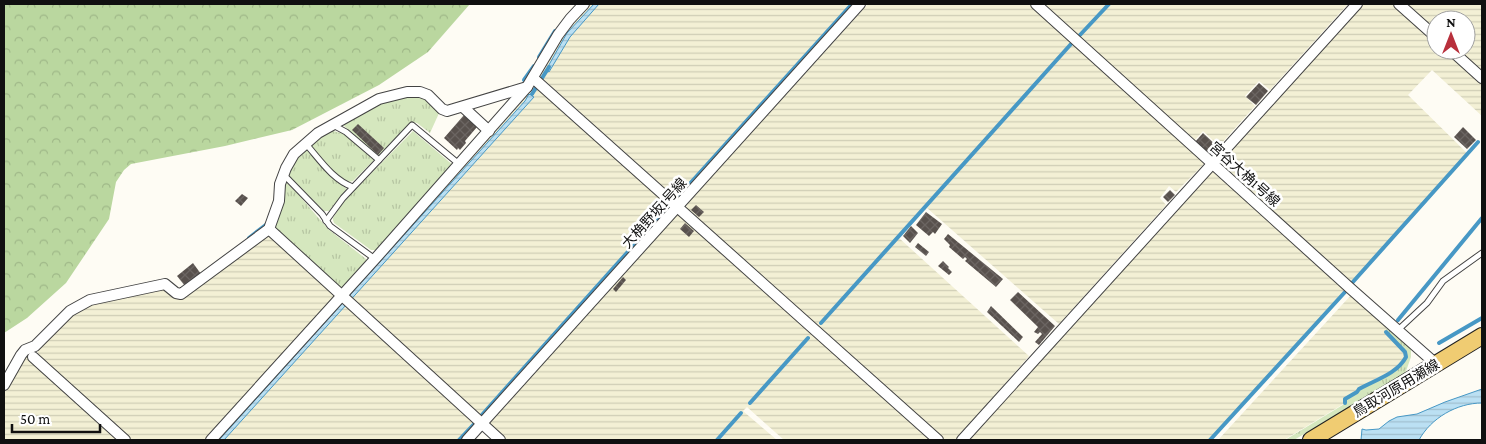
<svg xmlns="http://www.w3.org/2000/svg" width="1486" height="444" font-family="'Crimson Pro','Noto Sans JP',serif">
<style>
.farmland{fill:url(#farmland-rules)}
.grass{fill:url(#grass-tufts)}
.forest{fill:url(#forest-crowns)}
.water{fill:url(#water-rules);stroke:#4798c5}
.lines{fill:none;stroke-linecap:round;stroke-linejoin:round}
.stream{stroke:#4798c5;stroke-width:4}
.building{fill:url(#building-cross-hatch)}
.lane-casing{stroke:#434343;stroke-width:7}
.street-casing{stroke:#434343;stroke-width:12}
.primary-casing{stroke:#212121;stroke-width:18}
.lane{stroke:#fff;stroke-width:5}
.street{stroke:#fff;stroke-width:10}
.primary{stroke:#f0cc72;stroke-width:16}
.labels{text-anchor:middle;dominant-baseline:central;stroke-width:5;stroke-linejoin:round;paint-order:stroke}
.street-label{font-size:14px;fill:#101010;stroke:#fff}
</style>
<defs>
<pattern id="farmland-rules" width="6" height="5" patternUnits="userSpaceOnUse" patternTransform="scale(1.25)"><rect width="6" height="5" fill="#f3f0d5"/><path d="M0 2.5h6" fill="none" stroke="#cfcdb6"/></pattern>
<pattern id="grass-tufts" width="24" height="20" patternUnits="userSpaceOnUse" patternTransform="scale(1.25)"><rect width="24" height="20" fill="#d5e7be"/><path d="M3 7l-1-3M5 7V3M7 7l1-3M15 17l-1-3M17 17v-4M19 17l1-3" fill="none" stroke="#b6c5a2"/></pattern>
<pattern id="forest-crowns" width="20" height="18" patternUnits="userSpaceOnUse" patternTransform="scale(1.25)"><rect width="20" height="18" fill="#bad79f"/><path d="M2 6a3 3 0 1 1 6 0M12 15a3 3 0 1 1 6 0" fill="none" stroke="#9fb888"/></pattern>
<pattern id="water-rules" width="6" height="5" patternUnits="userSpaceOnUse" patternTransform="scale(1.25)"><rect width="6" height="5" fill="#bbe0f3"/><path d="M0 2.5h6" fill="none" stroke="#a0bfcf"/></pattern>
<pattern id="building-cross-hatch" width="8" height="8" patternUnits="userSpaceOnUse" patternTransform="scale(1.25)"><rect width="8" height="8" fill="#58514d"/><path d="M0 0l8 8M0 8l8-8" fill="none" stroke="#6b6562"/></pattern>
</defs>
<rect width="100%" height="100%" fill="#fefcf4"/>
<g class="farmland">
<polygon points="588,4 855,4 679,199 677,199 543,79 540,72 559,38"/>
<polygon points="868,4 1030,4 1206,162 1176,192 1169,186 1160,198 1166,205 1059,324 927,208 899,238 1029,356 956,440 944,440 687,208 686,205"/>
<polygon points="1040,4 1348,4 1270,90 1259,81 1245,96 1255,106 1219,146 1203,131 1194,141"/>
<polygon points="1361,4 1396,4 1436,40 1436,50 1447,50 1482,81 1482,116 1432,70 1408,95 1469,155 1353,284 1219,164 1220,159"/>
<polygon points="1403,4 1482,4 1482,74 1455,50 1466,50 1466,20 1436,20 1436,33"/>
<polygon points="536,90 538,90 553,103 671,207 481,418 352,301 348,293 524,96"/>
<polygon points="1216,171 1347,292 1212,440 969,440 1207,174"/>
<polygon points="678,213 742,271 930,440 784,440 747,407 743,411 777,440 503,440 490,426 490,423"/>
<polygon points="268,234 336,295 208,440 130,440 38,356 38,348 72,313 89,303 165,288 174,296"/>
<polygon points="1352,294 1386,326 1386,332 1404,352 1405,357 1402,365 1358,388 1356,391 1345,398 1345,403 1284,440 1218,440"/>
<polygon points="341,301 476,423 461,440 215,440"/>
<polygon points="25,357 30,358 120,440 4,440 4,390 16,367"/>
</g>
<g class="grass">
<polygon points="406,96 427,98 440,111 430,133 417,123 411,122 378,156 342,124 378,103"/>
<polygon points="330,130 344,134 374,160 353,181 349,182 338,177 309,144"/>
<polygon points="413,131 454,166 379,250 371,250 334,223 333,220 333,218 344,201"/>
<polygon points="305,148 331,177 347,189 329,211 324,211 287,174 291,166"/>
<polygon points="284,180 298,194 328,229 366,259 368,263 344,289 340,290 273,228"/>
<path d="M1387 326 1411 348V357L1405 374 1294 440H1285L1346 403V399L1357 392 1359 389C1376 381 1398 374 1407 357L1405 351 1386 331Z"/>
</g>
<polygon class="forest" points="4,4 470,4 428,52 379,85 292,130 225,146 131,164 124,170 116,182 109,219 66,283 27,318 4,333"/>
<g class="water">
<polygon points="594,4 599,4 570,37 549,72 546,70 567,33"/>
<polygon points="533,91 534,92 532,96 534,97 224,440 219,440 525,101 529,94 530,95"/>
<path d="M1482 389V403C1457 403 1431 418 1419 440H1361L1362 429 1366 430 1379 429 1389 421 1397 417 1417 414 1445 402Z"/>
</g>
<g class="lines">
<g class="stream">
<polyline points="1080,35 1109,4"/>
<polyline points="539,57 555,31"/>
<polyline points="524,80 534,66"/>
<polyline points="532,94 549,67"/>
<polyline points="677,198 852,4"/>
<polyline points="249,238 267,224"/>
<polyline points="1352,283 1478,142"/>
<polyline points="1398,320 1482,218"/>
<polyline points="821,323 1071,44"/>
<polyline points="1439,343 1482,318"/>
<polyline points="750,403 808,338"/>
<path d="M1345 403V399L1357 392 1359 389C1375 380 1397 374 1406 357L1405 352 1386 332"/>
<polyline points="481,416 668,207"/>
<polyline points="459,440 476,422"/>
<polyline points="717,440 741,413"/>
<polyline points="1210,440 1345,292"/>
</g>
</g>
<g class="building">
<polygon points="1259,83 1268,91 1256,105 1246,97"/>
<polygon points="464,115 477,127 465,141 466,143 460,150 458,148 457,150 444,138"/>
<polygon points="358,124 384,148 378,155 352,130"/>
<polygon points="1463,127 1476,140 1467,149 1454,137"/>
<polygon points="1203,133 1218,147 1211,155 1195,142"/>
<polygon points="1170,190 1175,195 1168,202 1163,197"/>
<polygon points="242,194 248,198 241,206 235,201"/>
<polygon points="696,205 704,212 699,217 691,210"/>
<polygon points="926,212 942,224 935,234 933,232 929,236 916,225"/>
<polygon points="685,223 694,231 689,237 680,229"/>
<polygon points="911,226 918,233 910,243 903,236"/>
<polygon points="948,234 1003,279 996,287 965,261 967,259 965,257 963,259 949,247 950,245 944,239"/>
<polygon points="918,243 929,252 926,256 915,247"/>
<polygon points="943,261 949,267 948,268 952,272 949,275 938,266"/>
<polygon points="193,263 201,274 185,286 177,276"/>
<polygon points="623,277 626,280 616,292 613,289"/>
<polygon points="1018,292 1055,326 1039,345 1035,342 1042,334 1040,332 1038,334 1034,332 1038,327 1010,300"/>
<polygon points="991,306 1023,337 1019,342 987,312"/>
</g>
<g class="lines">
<g class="lane-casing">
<g id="lane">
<polyline points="333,125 346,132 379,160"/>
<path d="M306 144C320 160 333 180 353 187"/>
<polyline points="284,175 322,214 330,226 375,259"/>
<polyline points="326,221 343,198 412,125 459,164"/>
<polyline points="1398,330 1427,303 1443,281 1482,253"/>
</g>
</g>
<g class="street-casing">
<g id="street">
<polyline points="1036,4 1351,289 1436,364"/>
<polyline points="1399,4 1436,37"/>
<polyline points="1451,50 1482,78"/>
<polyline points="533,78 938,440"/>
<polyline points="463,107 489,131"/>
<polyline points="269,229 500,440"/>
<polyline points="33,357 125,440"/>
<polyline points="4,385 21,355 25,350 35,346 70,311 90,300 165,284 176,293 181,294 269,229 279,201 280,184 286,168 294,154 318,133 379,99 407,92 420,92 428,95 442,109 447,111 527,87"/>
<polyline points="211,440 375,259 527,87 558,35 570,19 584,4"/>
<polyline points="467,440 860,4"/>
<polyline points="962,440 1357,4"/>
</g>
</g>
<g class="primary-casing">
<polyline id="primary" points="1311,440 1482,336"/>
</g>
<use href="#lane" class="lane"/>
<use href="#street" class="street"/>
<use href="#primary" class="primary"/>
</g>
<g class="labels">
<g class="street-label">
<text transform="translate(1245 174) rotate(42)">宮谷大桷1号線</text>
<text transform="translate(654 213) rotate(-48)">大桷野坂1号線</text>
<text transform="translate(1396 388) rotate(-31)">鳥取河原用瀬線</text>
</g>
</g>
<rect width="1486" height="444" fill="none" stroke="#101010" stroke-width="10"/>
<g transform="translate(1451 35)"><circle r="24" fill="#ffffff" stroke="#9f9f9f"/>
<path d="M0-4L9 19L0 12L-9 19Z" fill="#b8303c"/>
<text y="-8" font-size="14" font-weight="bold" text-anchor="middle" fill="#101010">N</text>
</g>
<path d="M12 424v8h88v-8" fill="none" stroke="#101010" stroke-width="2.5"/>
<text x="20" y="424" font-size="15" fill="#101010" stroke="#ffffff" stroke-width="4" paint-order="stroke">50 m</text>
</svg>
